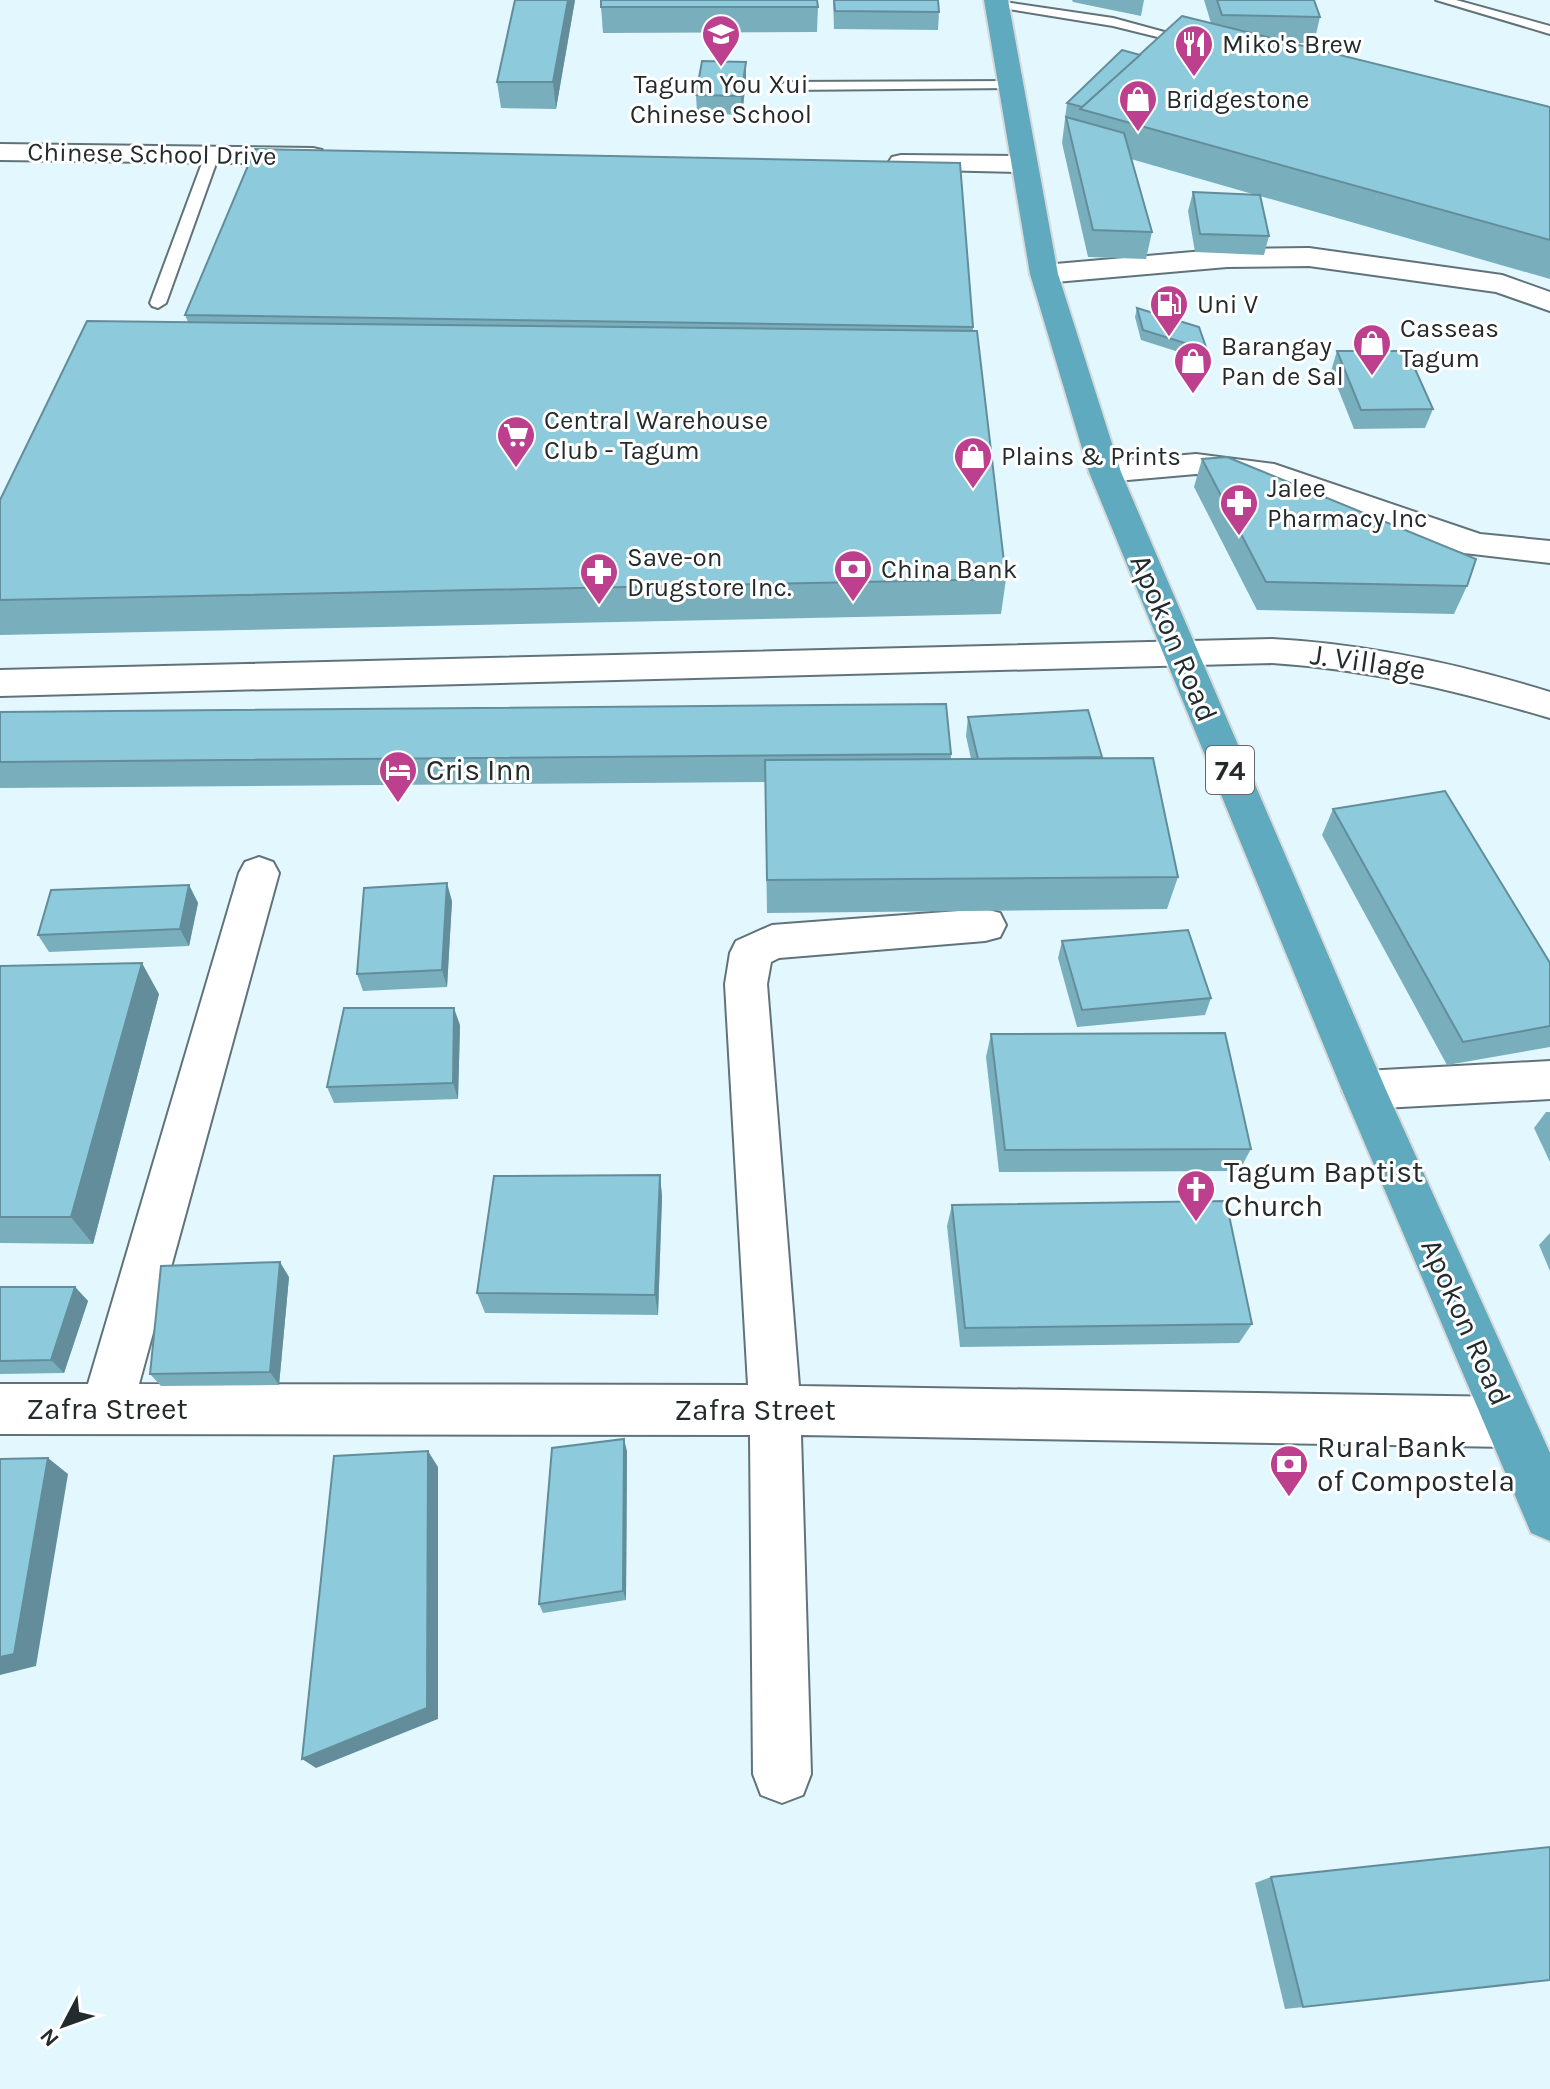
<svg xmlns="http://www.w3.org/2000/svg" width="1550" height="2089" font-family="Karla,sans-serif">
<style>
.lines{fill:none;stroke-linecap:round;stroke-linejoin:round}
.service-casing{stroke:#617379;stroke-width:4}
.minor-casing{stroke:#617379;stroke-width:4}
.tertiary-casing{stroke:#617379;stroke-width:4}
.trunk-casing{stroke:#d7d9d9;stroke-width:4}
.service{fill:#fff;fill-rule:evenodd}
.minor{fill:#fff;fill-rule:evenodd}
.tertiary{fill:#fff;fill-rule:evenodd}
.trunk{fill:#5faabe;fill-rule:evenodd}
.wall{fill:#79aebd}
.shaded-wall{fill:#638d9a}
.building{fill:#8dcadc;stroke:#638d9a;stroke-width:2}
.labels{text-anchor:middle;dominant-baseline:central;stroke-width:6;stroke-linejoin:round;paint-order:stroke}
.far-poi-label{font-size:26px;fill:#232b2d;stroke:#fff;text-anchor:start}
.far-street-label{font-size:26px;fill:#232b2d;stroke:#fff}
.shield{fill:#fff;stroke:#656b6c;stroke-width:2}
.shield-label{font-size:28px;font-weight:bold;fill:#232b2d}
.street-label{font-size:30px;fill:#232b2d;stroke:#fff}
.poi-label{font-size:30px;fill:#232b2d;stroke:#fff;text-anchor:start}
</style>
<rect width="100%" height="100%" fill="#e3f8fe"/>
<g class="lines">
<g class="service-casing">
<g id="service">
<polygon points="991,0 1113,18 1201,42 1194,46 1113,26 996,7 990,3"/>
<polygon points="1436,0 1456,0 1550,26 1550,34"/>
<polygon points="1010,81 1017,85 1015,88 786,90 779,86 786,82"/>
<polygon points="212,151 219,155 166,303 158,308 152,306 150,303 205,155"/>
</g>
</g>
<g class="minor-casing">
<g id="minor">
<polygon points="0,144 313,148 322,150 326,156 322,162 313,164 0,160"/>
<polygon points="901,155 1023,156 1032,158 1036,164 1032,170 1023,172 892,169 888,163 892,157"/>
<polygon points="1309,248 1502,275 1550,292 1550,311 1496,292 1309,266 1227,267 1044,283 1034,280 1030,274 1034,268 1044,265 1227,249"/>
<polygon points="1196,454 1274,464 1480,534 1550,541 1550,563 1464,553 1257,481 1196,474 1105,482 1093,479 1089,472 1093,465 1105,462"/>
<polygon points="259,857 273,862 279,873 139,1384 748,1385 725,984 730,953 736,941 772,925 985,909 1000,913 1006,925 1000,937 985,941 779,958 771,962 767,984 799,1386 1509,1397 1527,1404 1535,1422 1527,1440 1509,1447 801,1435 811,1774 803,1795 782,1803 761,1795 753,1774 750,1435 0,1434 0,1384 88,1384 239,873 245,862"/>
<polygon points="1550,1061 1550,1099 1364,1109 1348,1103 1342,1090 1348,1077 1364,1071"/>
</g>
</g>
<g class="tertiary-casing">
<path id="tertiary" d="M1272 639C1368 644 1459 664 1550 692V718C1458 691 1368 669 1272 663L0 696V670Z"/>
</g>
<g class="trunk-casing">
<polygon id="trunk" points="984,0 1008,0 1058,274 1121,472 1386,1090 1550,1453 1550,1541 1531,1533 1342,1090 1089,472 1030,274"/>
</g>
<use href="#service" class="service"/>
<use href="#minor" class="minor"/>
<use href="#tertiary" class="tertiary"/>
<use href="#trunk" class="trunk"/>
</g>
<g class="wall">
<polygon points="575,0 556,109 501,108 497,82"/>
<polygon points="833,0 938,0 939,12 938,30 834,29"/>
<polygon points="1072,0 1144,0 1141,16 1073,2"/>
<polygon points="1204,0 1314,0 1320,17 1314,43 1291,43 1550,107 1550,279 1260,196 1269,236 1264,255 1195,252 1188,211 1193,192 1256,195 1131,159 1152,232 1146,259 1088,257 1062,143 1067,103 1140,55 1211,23"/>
<polygon points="601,7 818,7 817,32 603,33"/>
<polygon points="746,80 742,115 697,113 696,95"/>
<polygon points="1137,308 1207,350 1204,360 1141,340 1135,317"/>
<polygon points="185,315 973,327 973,331 1006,579 1001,614 0,635 0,500 188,322"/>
<polygon points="1337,351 1433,409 1425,428 1354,429 1331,371"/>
<polygon points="1202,459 1467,586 1454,614 1257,610 1194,487"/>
<polygon points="0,712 951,754 951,759 971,759 966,736 968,717 1101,758 1178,877 1167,909 767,913 765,782 0,788"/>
<polygon points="1333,809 1550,963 1550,1047 1447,1065 1322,835"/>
<polygon points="189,885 198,903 189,946 49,952 38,935"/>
<polygon points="452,901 447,987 363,991 357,974"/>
<polygon points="1062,941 1211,998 1205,1015 1077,1027 1058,958"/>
<polygon points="0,966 159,994 93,1244 0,1243"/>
<polygon points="460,1025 458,1099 334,1103 327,1087"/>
<polygon points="991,1034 1251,1149 1239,1171 999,1172 986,1057"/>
<polygon points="1546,1112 1550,1112 1550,1162 1534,1128"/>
<polygon points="660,1175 662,1197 658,1315 485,1313 477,1293"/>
<polygon points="952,1205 1252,1324 1239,1343 960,1347 947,1226"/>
<polygon points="1550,1233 1550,1271 1539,1245"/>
<polygon points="289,1277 279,1385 161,1386 150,1374"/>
<polygon points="0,1287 75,1287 88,1301 64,1373 0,1374"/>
<polygon points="627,1451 626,1600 543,1613 539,1604"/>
<polygon points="1271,1877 1550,1980 1285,2009 1255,1883"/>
</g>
<g class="shaded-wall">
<polygon points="568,0 575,0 556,109 553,82"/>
<polygon points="746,62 746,80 742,115 741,96"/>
<polygon points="447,883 452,901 447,987 442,970"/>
<polygon points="189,885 198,903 189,946 180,929"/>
<polygon points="142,963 159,994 93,1244 71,1217"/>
<polygon points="454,1008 460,1025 458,1099 453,1083"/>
<polygon points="660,1175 662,1197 658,1315 655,1295"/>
<polygon points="280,1262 289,1277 279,1385 270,1372"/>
<polygon points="75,1287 88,1301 64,1373 51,1360"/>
<polygon points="624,1439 627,1451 626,1600 623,1591"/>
<polygon points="428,1451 438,1467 438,1719 316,1768 302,1759"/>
<polygon points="48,1458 68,1474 36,1666 0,1675 0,1657"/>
</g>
<g class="building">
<polygon points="515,0 568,0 553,82 497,82"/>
<polygon points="601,0 817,0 818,7 601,7"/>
<polygon points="834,0 938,0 939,12 835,11"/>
<polygon points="1217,0 1314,0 1320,17 1222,15"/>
<polygon points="1182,16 1550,107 1550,240 1080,109"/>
<polygon points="1122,50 1140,55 1082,107 1067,103"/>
<polygon points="702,61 746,62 741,96 696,95"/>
<polygon points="1066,117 1124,133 1152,232 1093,230"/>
<polygon points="255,149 960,163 973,327 185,315"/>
<polygon points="1193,192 1260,195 1269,236 1200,234"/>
<polygon points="1137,308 1199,327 1207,350 1143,330"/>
<polygon points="87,321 977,331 1006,579 0,600 0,500"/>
<polygon points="1337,351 1407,351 1433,409 1361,410"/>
<polygon points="1227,457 1476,559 1467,586 1266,582 1202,459"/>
<polygon points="946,704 951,754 0,762 0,712"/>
<polygon points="1088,710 1102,757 978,759 968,717"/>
<polygon points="1153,758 1178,877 767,880 765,760"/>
<polygon points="1445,791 1550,963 1550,1026 1463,1042 1333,809"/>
<polygon points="447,883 442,970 357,974 364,888"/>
<polygon points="189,885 180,929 38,935 51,890"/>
<polygon points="1188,930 1211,998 1082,1010 1062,941"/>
<polygon points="142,963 71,1217 0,1217 0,966"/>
<polygon points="344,1008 454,1008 453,1083 327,1087"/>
<polygon points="1225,1033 1251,1149 1005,1150 991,1034"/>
<polygon points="660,1175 655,1295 477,1293 494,1176"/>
<polygon points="1226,1201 1252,1324 965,1328 952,1205"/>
<polygon points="280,1262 270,1372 150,1374 161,1266"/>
<polygon points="0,1287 75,1287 51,1360 0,1361"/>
<polygon points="624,1439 623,1591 539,1604 552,1448"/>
<polygon points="428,1451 427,1708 302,1759 334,1456"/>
<polygon points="48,1458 14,1654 0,1657 0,1459"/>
<polygon points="1550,1847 1550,1980 1303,2007 1271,1877"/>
</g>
<defs>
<g id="school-pin" transform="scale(2)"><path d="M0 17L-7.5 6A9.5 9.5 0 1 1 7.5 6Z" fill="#bd408f" stroke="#fff"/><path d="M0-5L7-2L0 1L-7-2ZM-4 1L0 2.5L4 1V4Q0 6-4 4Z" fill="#fff"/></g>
<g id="restaurant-pin" transform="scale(2)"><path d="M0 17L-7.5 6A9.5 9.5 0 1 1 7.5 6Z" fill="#bd408f" stroke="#fff"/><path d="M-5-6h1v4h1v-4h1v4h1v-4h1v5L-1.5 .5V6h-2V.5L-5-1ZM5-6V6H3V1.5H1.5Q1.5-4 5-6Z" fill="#fff"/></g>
<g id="shop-pin" transform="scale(2)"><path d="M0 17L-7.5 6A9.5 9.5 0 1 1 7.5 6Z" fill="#bd408f" stroke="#fff"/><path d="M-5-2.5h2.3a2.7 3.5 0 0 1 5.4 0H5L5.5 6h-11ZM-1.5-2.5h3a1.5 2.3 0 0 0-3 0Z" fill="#fff"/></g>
<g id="fuel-pin" transform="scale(2)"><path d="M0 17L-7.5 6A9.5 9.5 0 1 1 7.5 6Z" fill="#bd408f" stroke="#fff"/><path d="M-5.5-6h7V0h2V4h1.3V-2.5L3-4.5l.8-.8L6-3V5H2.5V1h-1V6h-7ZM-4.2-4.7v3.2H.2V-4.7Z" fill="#fff"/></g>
<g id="supermarket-pin" transform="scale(2)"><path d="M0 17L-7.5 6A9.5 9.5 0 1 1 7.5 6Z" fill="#bd408f" stroke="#fff"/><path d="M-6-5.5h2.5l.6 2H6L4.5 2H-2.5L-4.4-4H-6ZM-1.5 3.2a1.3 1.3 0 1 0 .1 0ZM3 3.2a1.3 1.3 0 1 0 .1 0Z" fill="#fff"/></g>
<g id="pharmacy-pin" transform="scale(2)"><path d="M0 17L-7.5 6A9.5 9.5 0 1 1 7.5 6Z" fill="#bd408f" stroke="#fff"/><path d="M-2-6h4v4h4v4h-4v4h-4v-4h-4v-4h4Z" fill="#fff"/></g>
<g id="bank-pin" transform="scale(2)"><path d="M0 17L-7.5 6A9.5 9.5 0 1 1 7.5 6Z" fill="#bd408f" stroke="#fff"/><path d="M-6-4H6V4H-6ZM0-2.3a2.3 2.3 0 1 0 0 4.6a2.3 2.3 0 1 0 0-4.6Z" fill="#fff"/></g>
<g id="hotel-pin" transform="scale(2)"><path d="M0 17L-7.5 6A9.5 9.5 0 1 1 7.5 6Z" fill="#bd408f" stroke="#fff"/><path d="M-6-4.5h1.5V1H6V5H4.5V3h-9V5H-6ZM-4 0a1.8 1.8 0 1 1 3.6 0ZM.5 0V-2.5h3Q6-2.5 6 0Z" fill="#fff"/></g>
<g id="church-pin" transform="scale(2)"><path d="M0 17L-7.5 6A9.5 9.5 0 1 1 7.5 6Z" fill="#bd408f" stroke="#fff"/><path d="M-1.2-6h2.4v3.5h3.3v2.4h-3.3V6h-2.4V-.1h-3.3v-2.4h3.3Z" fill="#fff"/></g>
</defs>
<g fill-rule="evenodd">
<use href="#school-pin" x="721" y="34"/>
<use href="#restaurant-pin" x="1194" y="44"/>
<use href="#shop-pin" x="1138" y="99"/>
<use href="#fuel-pin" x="1169" y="304"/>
<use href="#shop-pin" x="1372" y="343"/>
<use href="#shop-pin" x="1193" y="361"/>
<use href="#supermarket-pin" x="516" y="435"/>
<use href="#shop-pin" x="973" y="456"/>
<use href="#pharmacy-pin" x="1239" y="503"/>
<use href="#bank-pin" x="853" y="569"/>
<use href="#pharmacy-pin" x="599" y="572"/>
<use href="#hotel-pin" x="398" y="770"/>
<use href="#church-pin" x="1196" y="1189"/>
<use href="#bank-pin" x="1289" y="1464"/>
</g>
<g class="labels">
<g class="far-poi-label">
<text x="1222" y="44">Miko's Brew</text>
<text x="721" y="84" text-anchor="middle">Tagum You Xui<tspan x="721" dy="30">Chinese School</tspan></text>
<text x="1166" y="99">Bridgestone</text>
<text x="1197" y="304">Uni V</text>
<text x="1400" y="328">Casseas<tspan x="1400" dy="30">Tagum</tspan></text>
<text x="1221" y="346">Barangay<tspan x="1221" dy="30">Pan de Sal</tspan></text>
<text x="544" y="420">Central Warehouse<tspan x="544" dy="30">Club - Tagum</tspan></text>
<text x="1001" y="456">Plains &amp; Prints</text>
<text x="1267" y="488">Jalee<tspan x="1267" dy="30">Pharmacy Inc</tspan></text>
<text x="627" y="557">Save-on<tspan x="627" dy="30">Drugstore Inc.</tspan></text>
<text x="881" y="569">China Bank</text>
</g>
<g class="far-street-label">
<text transform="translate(152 154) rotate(1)">Chinese School Drive</text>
</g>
<rect class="shield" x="1206" y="746" width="48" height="48" rx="6"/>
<g class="shield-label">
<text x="1230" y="770">74</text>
</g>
<g class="street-label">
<text transform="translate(1174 638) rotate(67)">Apokon Road</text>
<text transform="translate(1368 662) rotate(8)">J. Village</text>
<text transform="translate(1466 1322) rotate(66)">Apokon Road</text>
<text x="107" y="1409">Zafra Street</text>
<text x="755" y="1410">Zafra Street</text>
</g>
<g class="poi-label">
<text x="426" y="770">Cris Inn</text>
<text x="1224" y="1172">Tagum Baptist<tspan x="1224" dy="34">Church</tspan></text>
<text x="1317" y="1447">Rural Bank<tspan x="1317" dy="34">of Compostela</tspan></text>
</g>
</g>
<g transform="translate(64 2025) rotate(229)" stroke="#ffffff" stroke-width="6" paint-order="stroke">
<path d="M0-6L14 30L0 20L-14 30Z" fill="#232b2d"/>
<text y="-12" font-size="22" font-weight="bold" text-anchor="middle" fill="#232b2d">N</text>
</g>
</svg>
